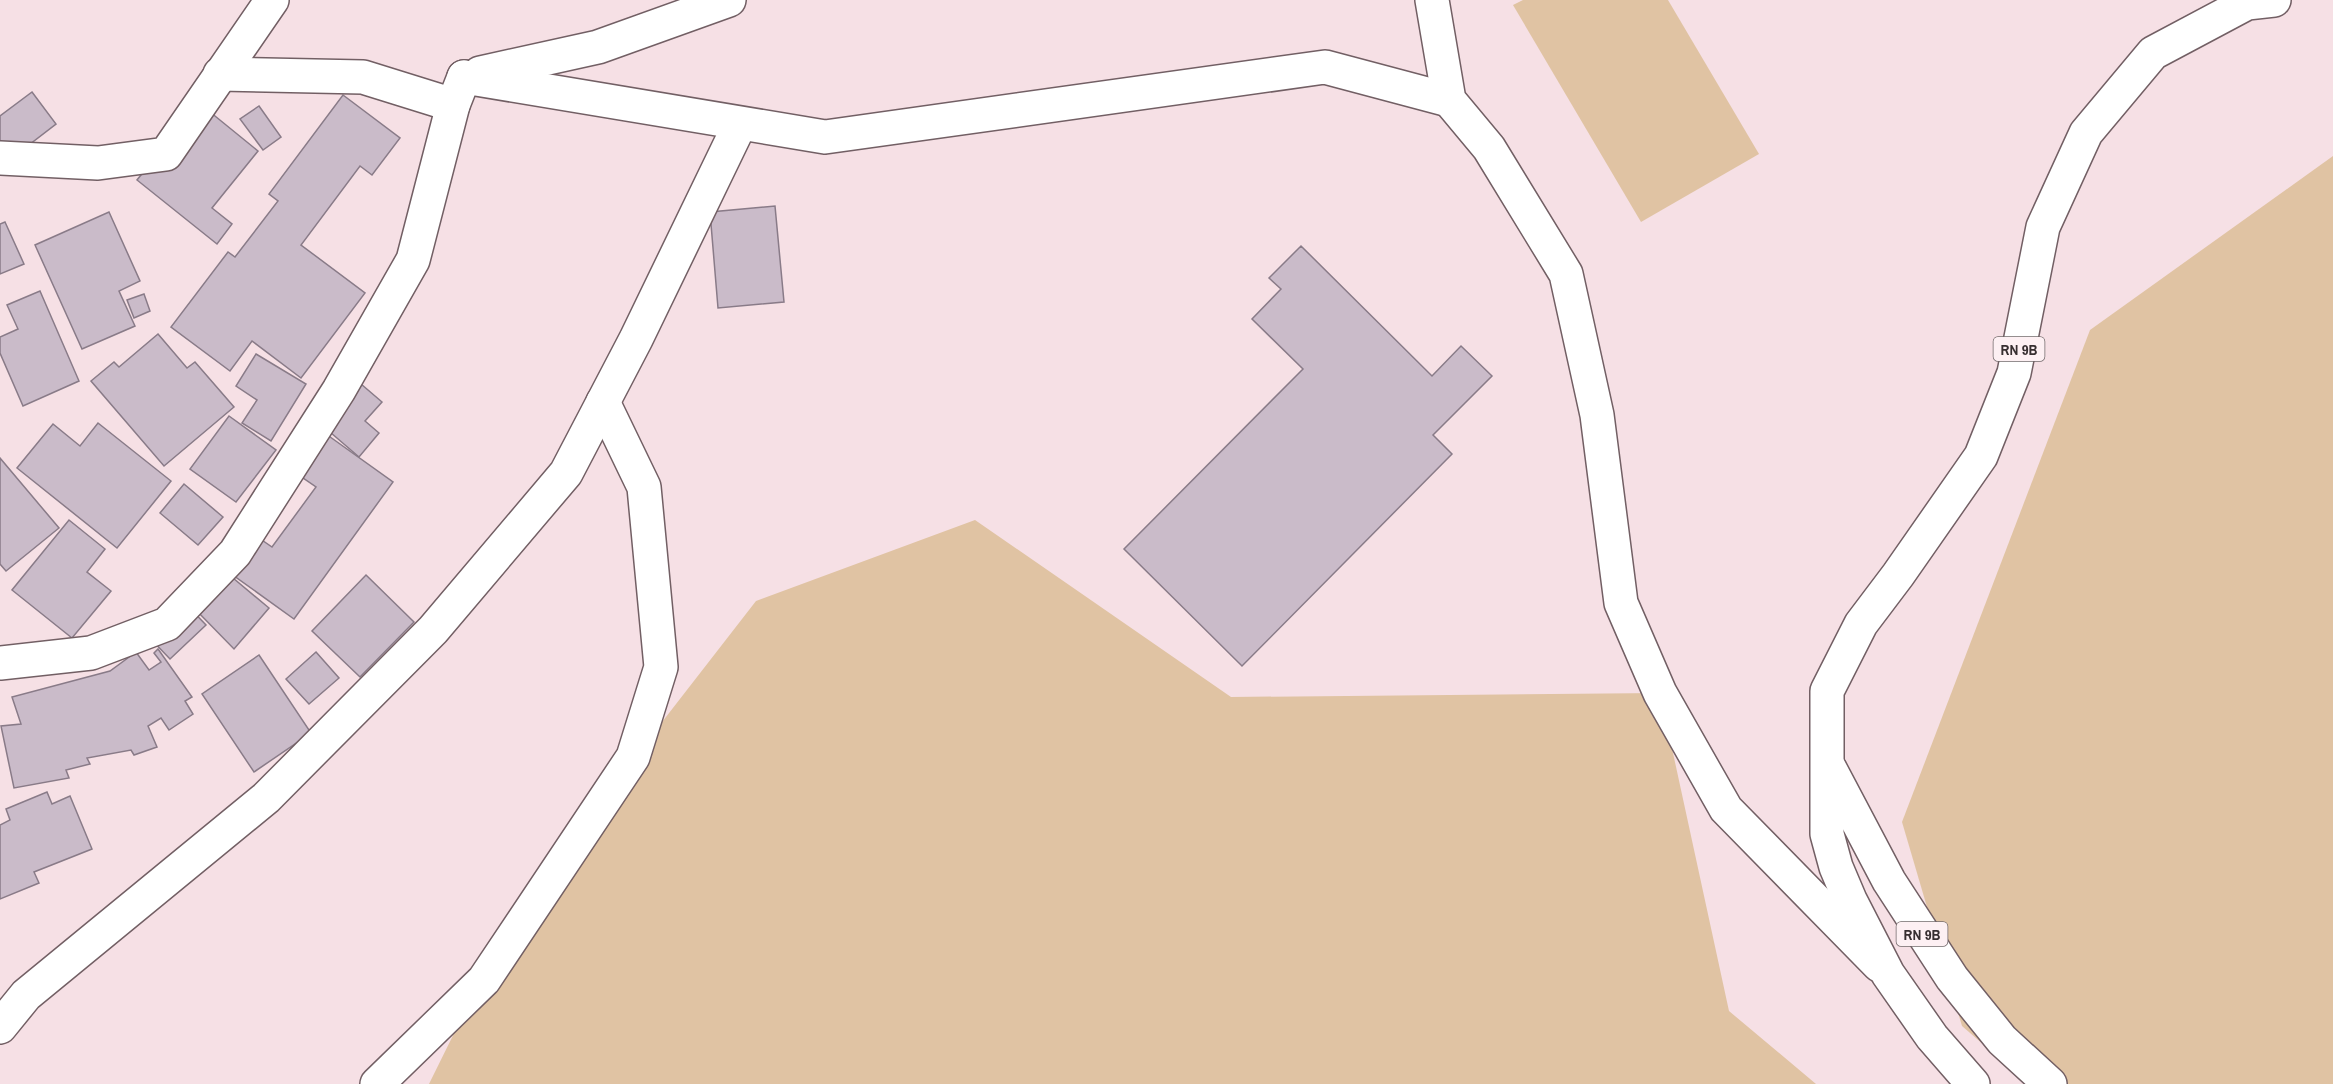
<svg xmlns="http://www.w3.org/2000/svg" width="2333" height="1084" font-family="'Archivo Narrow',sans-serif">
<style>
.green{fill:#e0c3a3}
.building{fill:#cabbc9;stroke:#897b88;stroke-width:1.5}
.lines{fill:none;stroke-linecap:round;stroke-linejoin:round}
.minor-casing{stroke:#725f64;stroke-width:36}
.major-casing{stroke:#725f64;stroke-width:36}
.minor{stroke:#fff;stroke-width:33}
.major{stroke:#fff;stroke-width:33}
.labels{text-anchor:middle;dominant-baseline:central;stroke-width:5;stroke-linejoin:round;paint-order:stroke}
.shield{fill:#fdf0f3;stroke:#72696b;stroke-width:1.5}
.shield-label{font-size:15px;font-weight:bold;fill:#372f31}
</style>
<rect width="100%" height="100%" fill="#f6e0e5"/>
<g class="green">
<polygon points="1523,0 1668,0 1759,154 1641,222 1513,5"/>
<polygon points="2333,156 2333,1084 2029,1084 1962,1026 1902,822 2090,330"/>
<polygon points="975,520 1231,697 1660,693 1729,1011 1816,1084 429,1084 513,914 756,601"/>
</g>
<g class="building">
<polygon points="32,92 56,124 8,161 0,150 0,116"/>
<polygon points="343,95 400,138 372,175 360,166 301,245 365,293 301,378 252,341 230,371 171,327 228,252 235,257 278,201 269,194"/>
<polygon points="199,103 258,151 212,208 232,224 217,244 137,180"/>
<polygon points="259,106 281,137 263,150 240,119"/>
<polygon points="775,206 784,302 718,308 710,212"/>
<polygon points="109,212 140,281 119,291 135,326 82,349 35,245"/>
<polygon points="5,222 24,264 0,274 0,224"/>
<polygon points="1301,246 1432,376 1461,346 1492,376 1433,435 1452,454 1242,666 1124,549 1303,369 1252,319 1281,289 1269,278"/>
<polygon points="40,291 79,381 23,406 0,353 0,337 18,329 7,305"/>
<polygon points="144,294 150,311 134,318 127,300"/>
<polygon points="158,334 187,368 195,362 234,407 164,466 91,381 114,362 119,367"/>
<polygon points="256,354 306,384 271,441 242,423 257,400 236,386"/>
<polygon points="354,378 382,402 365,421 379,433 359,457 316,420"/>
<polygon points="229,416 276,450 236,502 190,469"/>
<polygon points="98,423 171,481 117,548 17,468 53,424 80,446"/>
<polygon points="319,429 393,482 294,619 230,573 256,536 272,547 316,487 290,469"/>
<polygon points="0,458 59,528 6,571 0,564"/>
<polygon points="184,484 223,517 198,545 160,513"/>
<polygon points="69,520 105,549 87,572 111,591 72,638 12,590"/>
<polygon points="227,573 269,608 234,649 194,608"/>
<polygon points="366,575 414,622 360,677 312,631"/>
<polygon points="184,602 206,625 170,659 148,636"/>
<polygon points="158,649 192,697 185,701 193,714 169,730 161,718 148,726 157,747 134,755 131,750 87,758 90,764 66,770 69,778 14,788 1,726 21,724 12,697 110,671 136,652 149,670 161,662 154,653"/>
<polygon points="316,652 339,678 309,704 286,679"/>
<polygon points="259,655 311,733 254,772 202,694"/>
<polygon points="47,792 52,804 70,796 92,849 34,872 39,883 0,899 0,825 10,820 6,809"/>
</g>
<g class="lines">
<g class="minor-casing">
<g id="minor">
<polyline points="1432,0 1449,100 1489,148 1566,274 1597,415 1621,603 1660,693 1726,809 1879,965"/>
<polyline points="480,73 598,47 729,0"/>
<polyline points="220,74 363,77 453,105"/>
<polyline points="464,77 825,137 1325,67 1449,100"/>
<polyline points="0,158 98,163 166,154 272,0"/>
<polyline points="0,663 91,653 167,624 235,553 339,390 413,260 453,105 464,77"/>
<polyline points="0,1027 26,995 266,798 433,630 566,473 636,339 740,124"/>
<polyline points="377,1084 484,980 633,757 661,667 644,487 603,402"/>
</g>
</g>
<g class="major-casing">
<g id="major">
<polyline points="1830,769 1889,881 1952,978 2002,1040 2050,1084"/>
<polyline points="1973,1084 1932,1037 1888,974 1850,900 1836,867 1827,834 1827,691 1861,624 1898,575 1981,456 2014,373 2043,227 2086,133 2153,53 2247,3 2274,0"/>
</g>
</g>
<use href="#minor" class="minor"/>
<use href="#major" class="major"/>
</g>
<g class="labels">
<g class="shield">
<rect x="1993.5" y="337" width="51" height="24" rx="4.5"/>
<rect x="1896.5" y="922" width="51" height="24" rx="4.5"/>
</g>
<g class="shield-label">
<text x="2019" y="349">RN 9B</text>
<text x="1922" y="934">RN 9B</text>
</g>
</g>
</svg>
